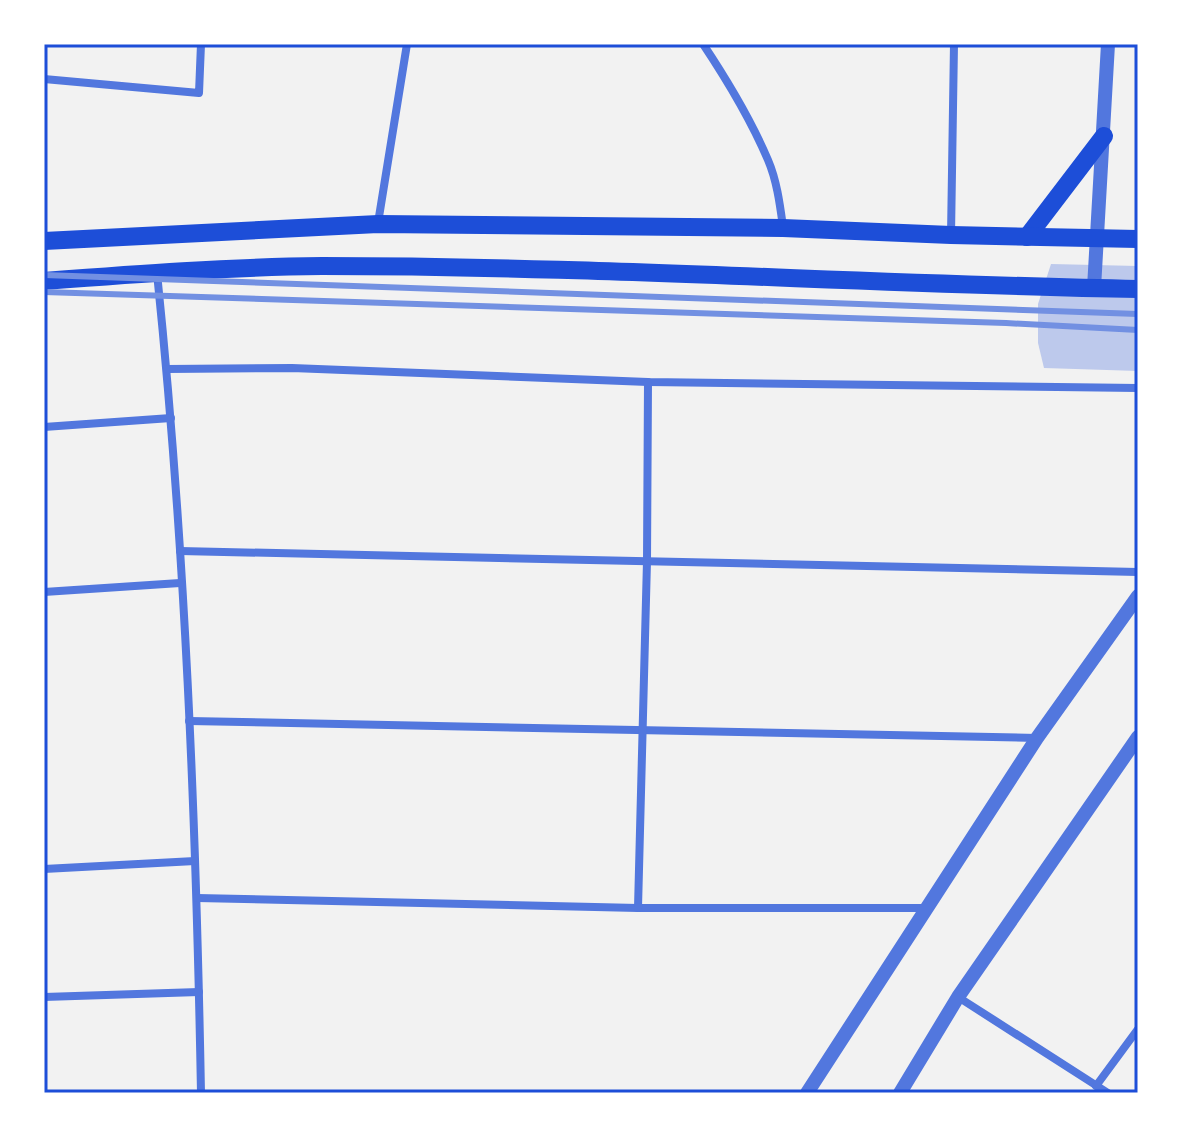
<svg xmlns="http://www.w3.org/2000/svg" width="1182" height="1137" font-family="'Noto Serif',serif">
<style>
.building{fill:#bdc9ec}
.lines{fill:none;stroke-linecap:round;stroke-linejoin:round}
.minor{stroke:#5277de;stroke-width:8}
.tertiary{stroke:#5277de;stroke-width:14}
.primary{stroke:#1d4ed8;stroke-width:18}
.rail{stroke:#7290e2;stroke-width:6}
.neatline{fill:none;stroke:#1d4ed8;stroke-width:3}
</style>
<rect width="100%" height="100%" fill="#f2f2f2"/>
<polygon class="building" points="1051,264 1138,266 1138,371 1044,368 1038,343 1038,304"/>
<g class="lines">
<g class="minor">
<path d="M703 44C727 80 751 120 768 160 777 181 780 205 783 227"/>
<polyline points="44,79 199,93 201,44"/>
<polyline points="378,223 407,44"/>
<polyline points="951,235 954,44"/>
<path d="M157 273C185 545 196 819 201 1093"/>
<polyline points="167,369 292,368 648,382 1138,388"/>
<polyline points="44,427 171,418"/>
<polyline points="180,551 1138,572"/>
<polyline points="44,592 180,583"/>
<polyline points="189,721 1037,738"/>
<polyline points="44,869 195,861"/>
<polyline points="197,898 638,908 926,908"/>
<polyline points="638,908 647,561 648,382"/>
<polyline points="44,997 199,992"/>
<polyline points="958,997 1108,1093"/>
<polyline points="1096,1086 1138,1029"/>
</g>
<g class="tertiary">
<polyline points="1094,288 1108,44"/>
<polyline points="807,1093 1037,738 1138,596"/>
<polyline points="900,1093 958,997 1138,737"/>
</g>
<g class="primary">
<polyline points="1027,237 1104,136"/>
<polyline points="44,241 378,224 783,228 951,235 1138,239"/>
<path d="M44 281C136 274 229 267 322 266 594 266 866 284 1138 289"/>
</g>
<g class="rail">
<polyline points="44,275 1138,314"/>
<polyline points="44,292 1006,323 1138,330"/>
</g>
</g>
<rect width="1182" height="1137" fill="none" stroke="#ffffff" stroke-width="92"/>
<rect x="46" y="46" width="1090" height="1045" class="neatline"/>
</svg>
